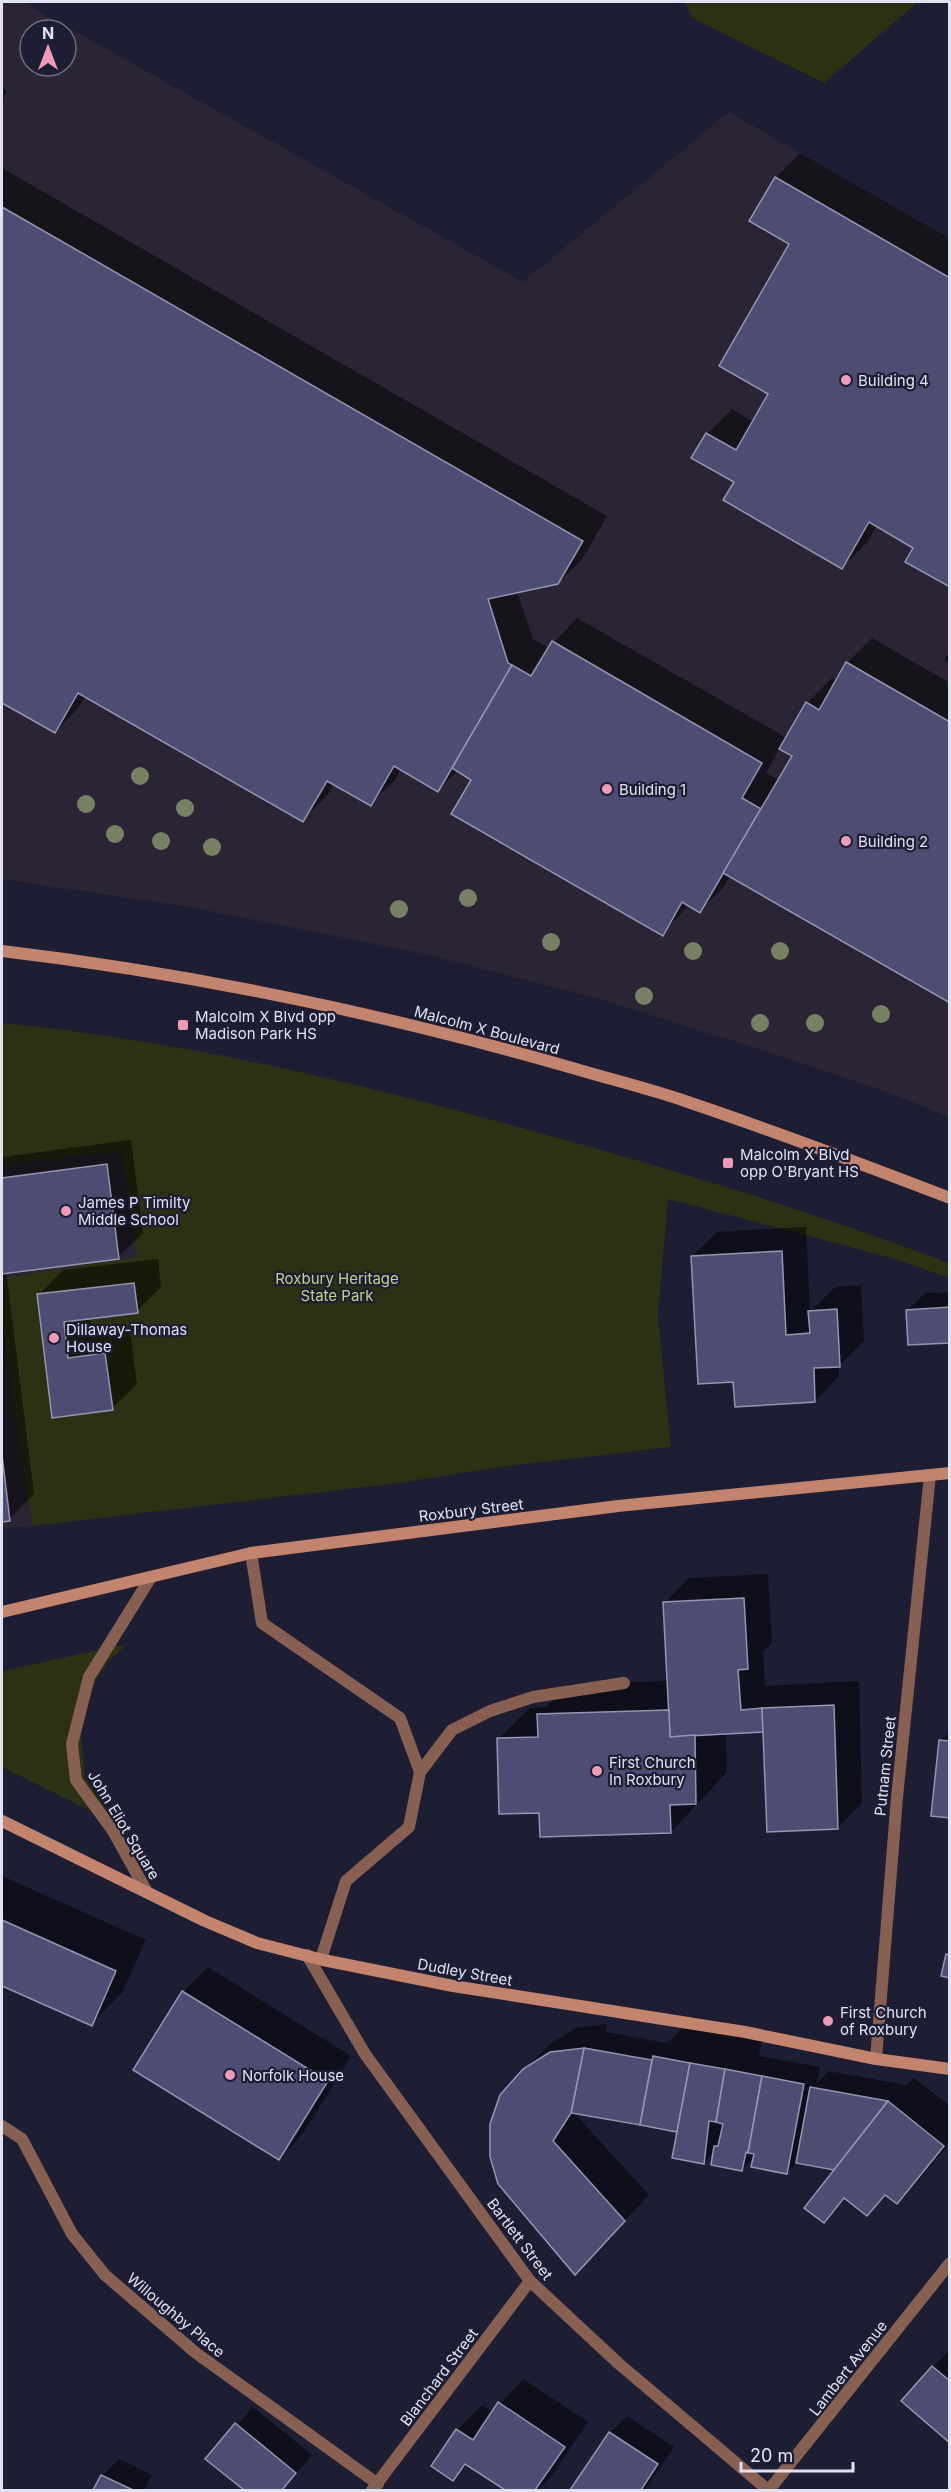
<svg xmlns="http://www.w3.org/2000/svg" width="951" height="2492" font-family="Inter,sans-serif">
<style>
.education{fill:#2a2434;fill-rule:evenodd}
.green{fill:#2b3112}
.shadow{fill:#0007;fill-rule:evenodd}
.building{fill:#4d4d74;stroke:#9495b1;stroke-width:1.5}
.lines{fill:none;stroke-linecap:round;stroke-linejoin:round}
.lane{stroke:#876052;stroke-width:12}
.street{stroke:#876052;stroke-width:12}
.secondary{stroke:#c2846d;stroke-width:12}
.tree{fill:#788063}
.poi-dot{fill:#f09ab5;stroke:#1d1d33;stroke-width:2}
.labels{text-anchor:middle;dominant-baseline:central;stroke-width:4.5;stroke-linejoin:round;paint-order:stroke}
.poi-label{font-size:15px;fill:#e1e2f1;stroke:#1d1d33;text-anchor:start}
.street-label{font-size:15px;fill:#e1e2f1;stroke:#1d1d33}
.park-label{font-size:15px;fill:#c3d18b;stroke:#1d1d33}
</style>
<rect width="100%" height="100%" fill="#1d1d33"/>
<g class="education">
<path d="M2 2H23L523 282 729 112 949 239V1117L887 1092 740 1043 590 996 421 953 190 907 2 879ZM30 30H66V66H30Z"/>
<polygon points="121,1151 137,1258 2,1278 2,1164"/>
<polygon points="2,1323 32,1526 2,1529"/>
</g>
<g class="green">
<polygon points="685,2 918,2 824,83 692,18"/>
<path d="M2 1023C183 1041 361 1083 536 1132 676 1170 814 1212 949 1263V1278L892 1258 668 1199 658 1315 671 1447 500 1467 399 1483 32 1526 2 1323V1278L137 1257 121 1151 2 1164Z"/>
<polygon points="127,1644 111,1659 98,1676 80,1722 85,1778 109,1814 129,1830 2,1767 2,1671"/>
</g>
<g class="shadow">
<polygon points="2,88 7,91 2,100"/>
<polygon points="800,153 950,239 950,586 916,548 877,525 867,543 842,567 736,482 693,457 707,434 732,409 754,422 770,393 791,244 776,178"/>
<path d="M2 168 607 516 583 558 558 583 517 592 533 639 549 648 577 618 787 738 807 703 832 678 837 681 847 663 872 638 950 683V1002L730 876 724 887 699 911 689 905 662 934 473 779 458 770 438 790 401 769 395 780 370 804 334 784 327 796 303 820 86 696 79 707 55 732 2 701ZM780 748 794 755 779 780 766 773Z"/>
<polygon points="950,651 950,663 944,660"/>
<polygon points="131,1140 143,1233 118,1257 6,1271 34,1494 9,1519 2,1520 2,1157"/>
<polygon points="806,1227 810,1312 835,1287 861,1285 864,1341 839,1366 839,1376 815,1401 735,1381 692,1256 717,1232"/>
<polygon points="158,1259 161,1287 137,1311 90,1317 92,1335 130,1330 137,1384 112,1408 54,1416 39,1295 63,1270"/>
<polygon points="950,1292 950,1341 908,1310 925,1293"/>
<polygon points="768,1574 772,1643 763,1652 765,1686 859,1681 862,1803 838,1828 765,1730 726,1732 727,1772 671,1832 541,1811 499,1738 530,1708 546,1707 570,1684 669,1681 665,1603 689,1578"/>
<polygon points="950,1732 950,1817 940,1741"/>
<polygon points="2,1876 146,1940 122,1993 91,2024 2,1984"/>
<polygon points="208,1967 351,2056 303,2133 279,2158 135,2069 183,1992"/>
<polygon points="694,2017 764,2030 759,2056 820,2067 817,2083 829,2071 906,2085 914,2078 950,2106 950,2142 921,2178 897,2202 887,2195 867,2214 847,2198 824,2221 836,2169 797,2162 787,2172 755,2156 742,2169 715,2151 704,2162 679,2131 579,2113 577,2116 649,2195 575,2273 524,2070 550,2044 576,2028 607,2024 606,2032 667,2043"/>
<polygon points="950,2350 950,2441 933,2367"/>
<polygon points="523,2379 588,2422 550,2478 538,2490 508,2490 468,2464 453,2479 433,2466 457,2430 482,2405 493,2412"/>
<polygon points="253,2407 312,2455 283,2490 246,2490 207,2458"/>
<polygon points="627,2416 674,2447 645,2490 571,2490 610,2433"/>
<polygon points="119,2459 152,2475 144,2490 95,2490 102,2476"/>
</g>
<g class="building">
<polygon points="775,177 950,278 950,587 905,562 913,548 869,522 842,569 723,500 734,482 691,458 706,433 736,450 768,394 719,366 789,244 749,221"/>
<polygon points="2,207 583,541 558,584 488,599 508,663 512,665 438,792 394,766 371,806 327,781 303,822 78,693 55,733 2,703"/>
<polygon points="552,641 762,763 742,798 761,809 700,913 682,902 663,936 451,814 471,780 452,768 512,665 531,676"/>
<polygon points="846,662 950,722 950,1003 723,873 792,756 779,749 806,702 819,710"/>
<polygon points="107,1164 119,1259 2,1274 2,1178"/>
<polygon points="782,1251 786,1335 810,1333 808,1311 837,1309 840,1367 814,1368 815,1402 735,1407 733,1382 698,1384 691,1256"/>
<polygon points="134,1283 138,1313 64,1322 68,1358 105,1353 113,1410 52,1418 37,1294"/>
<polygon points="950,1307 950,1343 908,1345 906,1310"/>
<polygon points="2,1455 10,1521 2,1522"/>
<polygon points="744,1598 748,1669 738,1670 741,1710 762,1708 763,1732 670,1737 663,1602"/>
<polygon points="834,1705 838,1829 767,1832 762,1708"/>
<polygon points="669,1710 670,1737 695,1735 696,1804 670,1805 671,1833 540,1837 539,1813 499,1814 497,1738 538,1737 537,1714"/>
<polygon points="939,1740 950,1741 950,1818 931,1816"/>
<polygon points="2,1920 116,1971 92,2026 2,1986"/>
<polygon points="946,1954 950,1955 950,1978 941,1976"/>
<polygon points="182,1991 328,2081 279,2160 133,2070"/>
<polygon points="584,2048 652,2060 640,2125 571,2113"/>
<polygon points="584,2048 571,2113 553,2141 625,2221 575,2275 498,2184 490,2157 490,2124 500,2095 523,2069 550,2052"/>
<polygon points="653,2056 690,2063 677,2132 640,2125"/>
<polygon points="690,2063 725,2069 716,2122 709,2121 704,2164 672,2158"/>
<polygon points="725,2069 762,2076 748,2153 746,2152 742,2171 711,2165 714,2146 718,2146 723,2124 716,2122"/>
<polygon points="762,2076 804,2084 787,2174 751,2167 754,2154 748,2153"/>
<polygon points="810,2087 888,2101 834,2170 796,2163"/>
<polygon points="888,2101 944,2146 897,2204 885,2195 867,2216 844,2198 824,2223 804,2208"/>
<polygon points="932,2366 950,2381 950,2443 901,2401"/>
<polygon points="498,2402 565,2447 535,2490 505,2490 465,2464 453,2481 431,2466 456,2429 473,2440"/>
<polygon points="235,2423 296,2473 282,2490 244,2490 205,2459"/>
<polygon points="609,2432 658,2464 641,2490 570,2490"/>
<polygon points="101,2475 133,2490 93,2490"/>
</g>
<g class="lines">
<g class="lane">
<polyline points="251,1553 262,1623 400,1718 420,1772"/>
<polyline points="321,1959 346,1881 409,1827 420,1772 452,1730 490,1711 533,1697 624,1683"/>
</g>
<g class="street">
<polyline points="147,1892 113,1831 76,1780 72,1744 89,1677 151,1577"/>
<polyline points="307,1955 365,2054 530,2281 618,2363 768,2490"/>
<polyline points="876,2059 897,1797 930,1475"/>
<polyline points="2,2126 22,2139 72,2234 105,2275 196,2353 378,2484"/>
<polyline points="372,2490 530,2281"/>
<polyline points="769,2490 950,2263"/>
</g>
<g class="secondary">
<path d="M2 951C196 974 389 1015 576 1069 613 1080 650 1089 685 1101 774 1131 862 1164 950 1198"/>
<polyline points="2,1612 251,1553 618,1506 950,1473"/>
<polyline points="2,1821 205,1921 257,1943 323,1960 453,1986 745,2032 876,2059 950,2069"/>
</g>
</g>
<g class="tree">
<circle cx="140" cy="776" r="9"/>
<circle cx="86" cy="804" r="9"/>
<circle cx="185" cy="808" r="9"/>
<circle cx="115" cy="834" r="9"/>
<circle cx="161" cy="841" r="9"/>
<circle cx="212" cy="847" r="9"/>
<circle cx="468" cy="898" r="9"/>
<circle cx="399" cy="909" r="9"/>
<circle cx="551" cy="942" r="9"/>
<circle cx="693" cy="951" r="9"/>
<circle cx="780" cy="951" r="9"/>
<circle cx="644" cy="996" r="9"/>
<circle cx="881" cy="1014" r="9"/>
<circle cx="760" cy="1023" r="9"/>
<circle cx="815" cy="1023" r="9"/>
</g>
<g class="poi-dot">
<circle cx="846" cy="380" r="6"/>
<circle cx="607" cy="789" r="6"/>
<circle cx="846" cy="841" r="6"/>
<rect x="177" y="1019" width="12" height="12" rx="3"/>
<rect x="722" y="1157" width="12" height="12" rx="3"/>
<circle cx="66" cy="1211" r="6"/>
<circle cx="54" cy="1338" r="6"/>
<circle cx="597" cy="1771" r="6"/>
<circle cx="828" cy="2021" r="6"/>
<circle cx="230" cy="2075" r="6"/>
</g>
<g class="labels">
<g class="poi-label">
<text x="858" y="380">Building 4</text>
<text x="619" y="789">Building 1</text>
<text x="858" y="841">Building 2</text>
<text x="195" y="1016">Malcolm X Blvd opp<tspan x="195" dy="17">Madison Park HS</tspan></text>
<text x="740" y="1154">Malcolm X Blvd<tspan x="740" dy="17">opp O'Bryant HS</tspan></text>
<text x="78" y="1202">James P Timilty<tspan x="78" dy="17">Middle School</tspan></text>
<text x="66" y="1329">Dillaway-Thomas<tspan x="66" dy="17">House</tspan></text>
<text x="609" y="1762">First Church<tspan x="609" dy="17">In Roxbury</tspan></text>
<text x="840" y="2012">First Church<tspan x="840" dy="17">of Roxbury</tspan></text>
<text x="242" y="2075">Norfolk House</text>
</g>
<g class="street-label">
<text transform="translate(487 1030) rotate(15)">Malcolm X Boulevard</text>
<text transform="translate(471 1510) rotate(-7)">Roxbury Street</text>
<text transform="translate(885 1766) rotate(-84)">Putnam Street</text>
<text transform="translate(124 1825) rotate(59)">John Eliot Square</text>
<text transform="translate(465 1972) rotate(10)">Dudley Street</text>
<text transform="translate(520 2239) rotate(53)">Bartlett Street</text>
<text transform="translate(176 2315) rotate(40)">Willoughby Place</text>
<text transform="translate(848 2368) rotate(-52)">Lambert Avenue</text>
<text transform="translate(439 2377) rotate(-53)">Blanchard Street</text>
</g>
<g class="park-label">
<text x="337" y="1278">Roxbury Heritage<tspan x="337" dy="17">State Park</tspan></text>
</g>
</g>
<rect width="951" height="2492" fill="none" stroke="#e1e2f1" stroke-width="6"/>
<g transform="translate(48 48)"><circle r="28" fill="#1d1d33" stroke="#6b6c7f" stroke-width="1.5"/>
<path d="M0-4.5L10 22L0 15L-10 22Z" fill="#f09ab5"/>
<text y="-9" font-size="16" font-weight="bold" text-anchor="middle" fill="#e1e2f1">N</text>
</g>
<path d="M741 2462v9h112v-9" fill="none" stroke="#e1e2f1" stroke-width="3"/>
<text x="750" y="2462" font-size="18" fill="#e1e2f1" stroke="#1d1d33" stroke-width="4.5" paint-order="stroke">20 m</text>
</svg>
